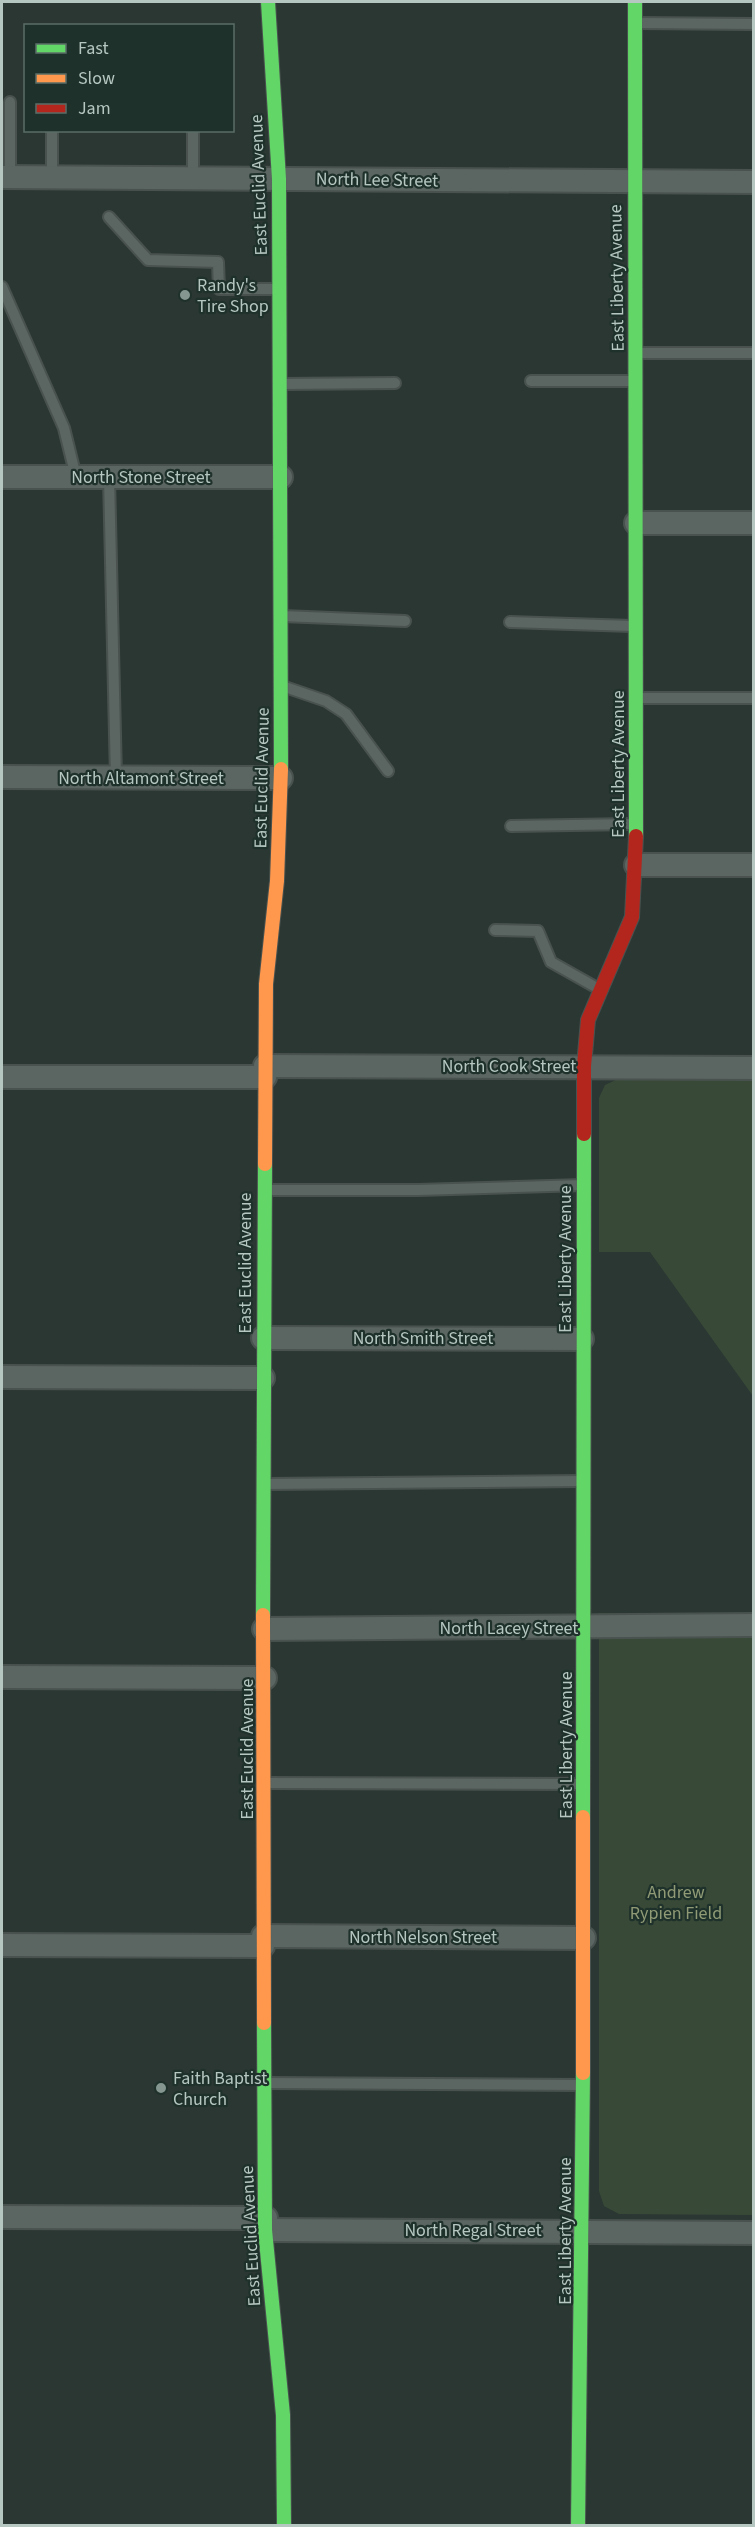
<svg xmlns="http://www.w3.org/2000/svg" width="755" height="2527" font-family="'Source Sans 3',sans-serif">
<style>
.green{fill:#384a37}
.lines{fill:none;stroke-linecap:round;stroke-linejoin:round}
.lane-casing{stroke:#49524f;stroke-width:14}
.street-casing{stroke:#49524f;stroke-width:26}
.fast-casing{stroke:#49524f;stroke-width:16}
.slow-casing{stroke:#49524f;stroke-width:16}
.jam-casing{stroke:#49524f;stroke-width:16}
.lane{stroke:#5b6561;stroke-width:10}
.street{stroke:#5b6561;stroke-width:22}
.fast{stroke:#63d668;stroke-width:14}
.slow{stroke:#ff974d;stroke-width:14}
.jam{stroke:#b3261e;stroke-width:14}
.poi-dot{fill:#859590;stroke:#1f312b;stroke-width:2}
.labels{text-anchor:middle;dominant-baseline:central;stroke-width:4.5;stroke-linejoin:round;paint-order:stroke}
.street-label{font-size:18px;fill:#b6c7c2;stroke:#1f312b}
.poi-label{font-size:18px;fill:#b6c7c2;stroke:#1f312b;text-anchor:start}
.park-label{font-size:18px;fill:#909b76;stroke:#1f312b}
</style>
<rect width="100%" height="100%" fill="#2b3733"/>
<g class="green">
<polygon points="620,1078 753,1079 753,1396 650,1252 599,1252 599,1098 605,1085"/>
<polygon points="599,1613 753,1614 753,2215 619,2214 604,2206 599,2191"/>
</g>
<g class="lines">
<g class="lane-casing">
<g id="lane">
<polyline points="637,23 754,24"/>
<polyline points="10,102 10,177"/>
<polyline points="52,130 52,177"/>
<polyline points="193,178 193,130"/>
<polyline points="109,217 148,260 218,262 219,289 277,289"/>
<polyline points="2,287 64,428 76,477"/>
<polyline points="637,353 754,353"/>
<polyline points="531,381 633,381"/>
<polyline points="281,384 395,383"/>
<polyline points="109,477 116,778"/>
<polyline points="282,616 405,621"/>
<polyline points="510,622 632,626"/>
<polyline points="285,687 326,701 346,714 388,771"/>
<polyline points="639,698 754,698"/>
<polyline points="511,826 632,824"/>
<polyline points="495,930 538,931 551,962 599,989"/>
<polyline points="268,1190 418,1190 583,1185"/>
<polyline points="266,1484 580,1481"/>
<polyline points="266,1783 580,1784"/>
<polyline points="269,2083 580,2085"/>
</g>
</g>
<g class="street-casing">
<g id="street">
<polyline points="2,177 754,182"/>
<polyline points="2,477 281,477"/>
<polyline points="636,523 754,523"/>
<polyline points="2,777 281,778"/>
<polyline points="636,865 754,865"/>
<polyline points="265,1066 754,1068"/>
<polyline points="2,1077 265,1077"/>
<polyline points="263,1338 582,1339"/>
<polyline points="2,1377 263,1378"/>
<polyline points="264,1629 754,1625"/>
<polyline points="2,1677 265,1678"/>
<polyline points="263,1936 584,1938"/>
<polyline points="2,1945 263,1946"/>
<polyline points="2,2217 266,2218"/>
<polyline points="265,2230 754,2233"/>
</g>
</g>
<g class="fast-casing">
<g id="fast">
<polyline points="268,2 279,179 281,769"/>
<polyline points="635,2 636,836"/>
<polyline points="263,1615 265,1164"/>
<polyline points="583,1817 584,1134"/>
<polyline points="264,2023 265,2230 283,2415 284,2526"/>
<polyline points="578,2526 583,2073"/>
</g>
</g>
<g class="slow-casing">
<g id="slow">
<polyline points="265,1164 266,984 277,881 281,769"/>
<polyline points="263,1615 264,2023"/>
<polyline points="583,2073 583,1817"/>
</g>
</g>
<g class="jam-casing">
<polyline id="jam" points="584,1134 584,1066 588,1020 632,917 636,836"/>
</g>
<use href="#lane" class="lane"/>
<use href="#street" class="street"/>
<use href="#fast" class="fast"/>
<use href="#slow" class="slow"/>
<use href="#jam" class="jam"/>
</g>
<g class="poi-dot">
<circle cx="185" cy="295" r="6"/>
<circle cx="161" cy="2088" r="6"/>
</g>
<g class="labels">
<g class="street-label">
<text transform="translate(377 180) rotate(1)">North Lee Street</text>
<text transform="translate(259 185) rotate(-92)">East Euclid Avenue</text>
<text transform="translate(617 278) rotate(-91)">East Liberty Avenue</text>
<text x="141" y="477">North Stone Street</text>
<text transform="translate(618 764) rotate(-90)">East Liberty Avenue</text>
<text x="141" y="778">North Altamont Street</text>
<text transform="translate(262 778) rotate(-89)">East Euclid Avenue</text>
<text x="509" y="1066">North Cook Street</text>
<text transform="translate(565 1259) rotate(-90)">East Liberty Avenue</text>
<text transform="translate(245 1263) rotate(-90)">East Euclid Avenue</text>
<text x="423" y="1338">North Smith Street</text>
<text x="509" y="1628">North Lacey Street</text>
<text transform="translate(566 1745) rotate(-90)">East Liberty Avenue</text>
<text transform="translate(247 1749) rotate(-90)">East Euclid Avenue</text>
<text x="423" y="1937">North Nelson Street</text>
<text x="473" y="2230">North Regal Street</text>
<text transform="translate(565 2231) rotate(-90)">East Liberty Avenue</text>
<text transform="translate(251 2236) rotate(-93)">East Euclid Avenue</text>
</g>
<g class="poi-label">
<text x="197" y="285">Randy's<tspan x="197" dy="21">Tire Shop</tspan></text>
<text x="173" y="2078">Faith Baptist<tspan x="173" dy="21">Church</tspan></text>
</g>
<g class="park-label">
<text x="676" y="1892">Andrew<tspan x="676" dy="21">Rypien Field</tspan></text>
</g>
</g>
<rect width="755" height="2527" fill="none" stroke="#b6c7c2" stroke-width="6"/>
<rect x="24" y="24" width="210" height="108" fill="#1f312b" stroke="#5b6d67" stroke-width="1.5"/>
<rect x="36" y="44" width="30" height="9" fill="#63d668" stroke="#5b6d67" stroke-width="1.5"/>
<text x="78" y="54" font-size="18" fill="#b6c7c2">Fast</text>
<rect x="36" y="74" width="30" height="9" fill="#ff974d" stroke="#5b6d67" stroke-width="1.5"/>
<text x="78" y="84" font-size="18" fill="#b6c7c2">Slow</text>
<rect x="36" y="104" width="30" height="9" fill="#b3261e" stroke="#5b6d67" stroke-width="1.5"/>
<text x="78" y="114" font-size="18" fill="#b6c7c2">Jam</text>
</svg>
